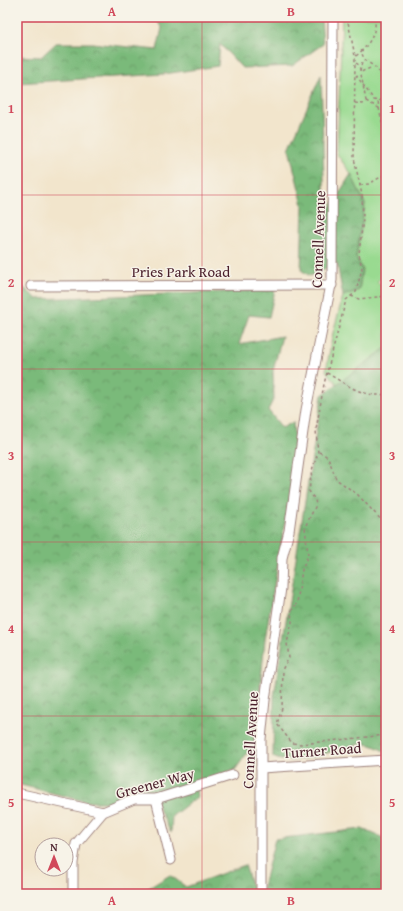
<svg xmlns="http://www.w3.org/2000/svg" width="403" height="911" font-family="'Gentium Book Plus',serif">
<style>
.grass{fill:#99da90;stroke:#727c5e}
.forest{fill:url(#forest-crowns);stroke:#626c52}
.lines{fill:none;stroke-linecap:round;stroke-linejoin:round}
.minor-casing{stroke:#9e827c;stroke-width:11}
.path{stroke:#9e827c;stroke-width:1.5;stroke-dasharray:3 3;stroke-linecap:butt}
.minor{stroke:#fff;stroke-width:9}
.grid{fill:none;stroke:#d1495b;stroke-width:1;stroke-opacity:0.55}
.labels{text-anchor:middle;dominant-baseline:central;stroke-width:3;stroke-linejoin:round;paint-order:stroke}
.street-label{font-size:15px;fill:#4a1f2b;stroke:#f7f3e8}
.neatline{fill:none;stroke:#d1495b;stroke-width:1.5}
.grid-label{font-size:13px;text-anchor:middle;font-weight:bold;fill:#d1495b}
</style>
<defs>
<pattern id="forest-crowns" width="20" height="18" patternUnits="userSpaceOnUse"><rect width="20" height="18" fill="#7aba7a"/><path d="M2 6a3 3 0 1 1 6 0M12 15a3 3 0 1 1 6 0" fill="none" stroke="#669764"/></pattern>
</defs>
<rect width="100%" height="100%" fill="#f7f3e8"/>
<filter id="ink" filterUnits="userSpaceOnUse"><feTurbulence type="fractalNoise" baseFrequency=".025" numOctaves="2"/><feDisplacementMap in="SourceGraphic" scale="8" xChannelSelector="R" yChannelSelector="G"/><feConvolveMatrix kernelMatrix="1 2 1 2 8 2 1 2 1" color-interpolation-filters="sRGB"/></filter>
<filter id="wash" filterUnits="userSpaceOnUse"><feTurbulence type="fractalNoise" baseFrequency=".012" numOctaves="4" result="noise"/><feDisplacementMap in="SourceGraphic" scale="16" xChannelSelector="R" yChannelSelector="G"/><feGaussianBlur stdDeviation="0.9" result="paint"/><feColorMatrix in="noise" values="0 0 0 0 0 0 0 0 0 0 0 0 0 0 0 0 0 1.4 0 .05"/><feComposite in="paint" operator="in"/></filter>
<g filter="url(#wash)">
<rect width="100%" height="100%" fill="#f2e5cc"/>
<polygon class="grass" points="342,17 386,17 386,273 377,282 386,287 386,348 338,385 326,371 333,333 343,296 359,290 362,269 356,257 365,204 351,174 337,154"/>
<g class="forest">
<polygon points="154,17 321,17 323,44 292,66 242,68 220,44 218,66 164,74 17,83 17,56 41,57 56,43 92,43 157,50 162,28"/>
<polygon points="321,75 325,216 351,174 365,204 356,257 362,269 359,290 343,296 337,263 310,276 301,270 303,205 289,149"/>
<polygon points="17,282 37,299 275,290 269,317 249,315 239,344 282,336 273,371 274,398 268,410 282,428 293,422 296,459 265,639 255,742 235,770 195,783 197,797 172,816 171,833 152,795 117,802 88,802 17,784"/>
<path d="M386 348V752C380 749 370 743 363 744 339 746 294 769 273 757L274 696 322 395Z"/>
<polygon points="362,829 386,839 386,894 261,894 275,839"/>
<polygon points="245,865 254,894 139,894 170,875 186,887"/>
</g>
</g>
<g filter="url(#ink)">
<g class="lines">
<g class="minor-casing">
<g id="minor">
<polyline points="31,286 332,285"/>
<polyline points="261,768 386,760"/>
<polyline points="17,793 103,812"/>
<polyline points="156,799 171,860"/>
<polyline points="73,894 73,863 76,844 103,812 134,799 156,799 233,775"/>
<polyline points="261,894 261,739 265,700 281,588 282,558 289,531 306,410 332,280 333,17"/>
</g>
</g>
<g class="path">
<polyline points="347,17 355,56 354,158 362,195 363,218 359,254 362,269 356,292 346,300 324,384 316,430 318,453 312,470 309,491 315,500 316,505 305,527 308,555 302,570 297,603 291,612 292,622 287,643 289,658 283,668 282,708 277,724 292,743 301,744 386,735"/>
<path d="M356 56C368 46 377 34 375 17"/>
<polyline points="356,63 359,65 361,73"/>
<polyline points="360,71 362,62 365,61"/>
<path d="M356 75 374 100 378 101 383 99C384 91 382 72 375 67 368 62 364 61 361 51"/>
<polyline points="366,101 379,108 378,101"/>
<polyline points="355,103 363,104 366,101 361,74 363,71 373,67"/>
<polyline points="379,108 386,140"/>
<polyline points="360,185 369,184 386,174"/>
<polyline points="351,296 359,299 386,296"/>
<path d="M327 373C344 383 364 399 386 394"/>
<polyline points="319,452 328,457 336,479 357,494 386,525"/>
<polyline points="274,894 285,890 300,892 302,894"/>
</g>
<use href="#minor" class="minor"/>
</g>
</g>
<path class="grid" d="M202 17V894M17 195H386M17 369H386M17 542H386M17 716H386"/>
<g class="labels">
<g class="street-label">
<text transform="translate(318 239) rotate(-88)">Connell Avenue</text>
<text x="181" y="271">Pries Park Road</text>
<text transform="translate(250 740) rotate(-87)">Connell Avenue</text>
<text transform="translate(322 750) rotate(-4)">Turner Road</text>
<text transform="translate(155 783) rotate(-15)">Greener Way</text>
</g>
</g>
<rect width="403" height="911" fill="none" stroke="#f7f3e8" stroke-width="44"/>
<g transform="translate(54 857)"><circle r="19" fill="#f7f3e8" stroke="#b29e9c"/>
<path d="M0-3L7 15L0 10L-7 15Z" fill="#d1495b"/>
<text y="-6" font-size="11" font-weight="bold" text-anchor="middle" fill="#4a1f2b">N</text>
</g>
<rect x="22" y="22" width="359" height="867" class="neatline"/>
<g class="grid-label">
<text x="112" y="16">A</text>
<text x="291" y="16">B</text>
<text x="11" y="113">1</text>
<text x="392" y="113">1</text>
<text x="11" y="287">2</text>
<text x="392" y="287">2</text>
<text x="11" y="460">3</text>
<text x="392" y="460">3</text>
<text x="11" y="633">4</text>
<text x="392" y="633">4</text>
<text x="11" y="807">5</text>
<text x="392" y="807">5</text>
<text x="112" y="905">A</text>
<text x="291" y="905">B</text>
</g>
</svg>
